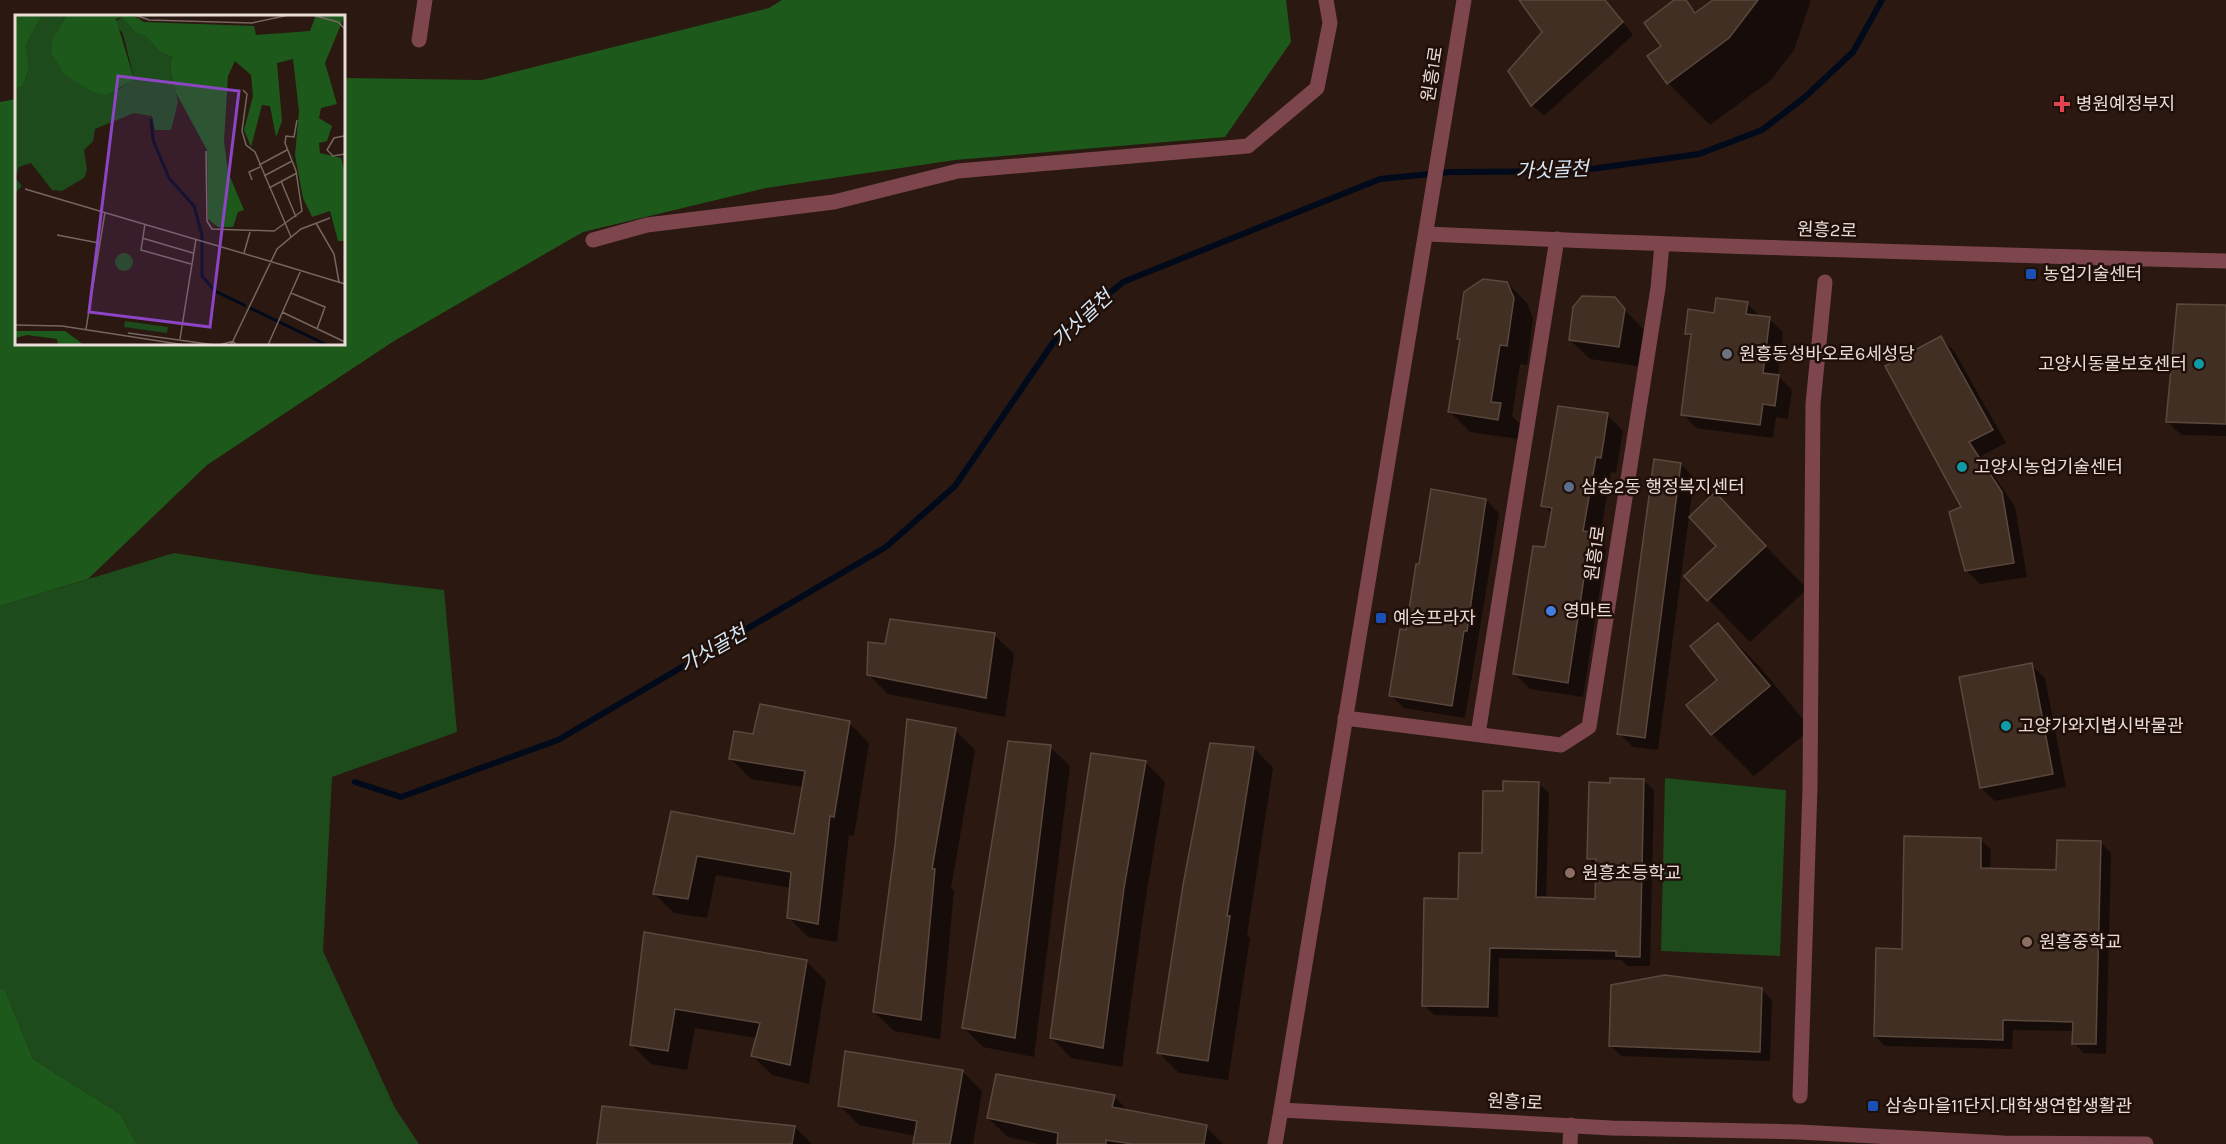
<svg xmlns="http://www.w3.org/2000/svg" width="2226" height="1144" font-family="Karla,'Noto Sans KR',sans-serif">
<style>
.green{fill:#1d4b1b}
.forest{fill:#1d591b}
.shadow{fill:#0007}
.lines{fill:none;stroke-linecap:round;stroke-linejoin:round}
.stream{stroke:#000a1a;stroke-width:6}
.building{fill:#412f24;stroke:#5b483d;stroke-width:1.5}
.pedestrian{stroke:#7d454c;stroke-width:15}
.minor{stroke:#7d454c;stroke-width:15}
.tertiary{stroke:#7d454c;stroke-width:15}
.health-dot{fill:#e0444e;stroke:#200f08;stroke-width:2}
.transit-dot{fill:#1a4fb4;stroke:#200f08;stroke-width:2}
.worship-dot{fill:#6b7280;stroke:#200f08;stroke-width:2}
.culture-dot{fill:#0f9aa8;stroke:#200f08;stroke-width:2}
.service-dot{fill:#5c6f8a;stroke:#200f08;stroke-width:2}
.shop-dot{fill:#3f7fe0;stroke:#200f08;stroke-width:2}
.education-dot{fill:#8d6e63;stroke:#200f08;stroke-width:2}
.labels{text-anchor:middle;dominant-baseline:central;stroke-width:5;stroke-linejoin:round;paint-order:stroke}
.street-label{font-size:18px;fill:#e9dcd7;stroke:#200f08}
.poi-label{font-size:18px;fill:#e9dcd7;stroke:#200f08;text-anchor:start}
.water-label{font-size:20px;font-style:italic;fill:#d5e7f6;stroke:#200f08}
.inset-river{fill:none;stroke:#000a1a;stroke-width:3}
.inset-road{fill:none;stroke:#766660;stroke-width:1.5}
.view{fill:#8c46c3;fill-opacity:0.15;stroke:#8c46c3;stroke-width:3}
.inset-edge{fill:none;stroke:#e9dcd7;stroke-width:3}
</style>
<rect width="100%" height="100%" fill="#2a1811"/>
<g class="green">
<polygon points="174,553 325,576 444,590 457,732 332,777 323,951 395,1108 419,1144 137,1144 120,1114 33,1059 4,988 0,990 0,606"/>
<polygon points="1665,778 1786,790 1780,956 1661,951"/>
</g>
<g class="forest">
<polygon points="782,0 1286,0 1291,42 1225,137 955,160 766,188 583,232 394,341 207,465 88,579 0,606 0,102 16,99 16,344 344,344 344,78 482,80 769,8"/>
<polygon points="4,988 33,1059 120,1114 137,1144 0,1144 0,990"/>
</g>
<g class="shadow">
<polygon points="1522,0 1606,0 1633,35 1544,116 1532,105 1544,32"/>
<polygon points="1677,0 1685,0 1698,13 1715,0 1811,0 1794,50 1771,80 1710,125 1668,83 1663,46"/>
<polygon points="1507,283 1527,303 1533,319 1527,365 1520,364 1512,416 1520,424 1518,439 1470,432 1450,412 1461,340 1459,338"/>
<polygon points="1614,299 1644,330 1638,366 1590,359 1570,340"/>
<polygon points="1747,303 1761,318 1769,319 1783,332 1778,376 1792,390 1788,419 1776,417 1773,438 1696,428 1683,414 1692,339 1686,333 1716,314"/>
<polygon points="2226,307 2226,436 2181,435 2167,421"/>
<polygon points="1941,338 1954,351 2006,443 1981,456 2015,507 2027,577 1980,584 1966,570 1963,508"/>
<polygon points="1607,415 1623,431 1616,473 1611,472 1599,543 1606,550 1583,697 1530,689 1514,673 1546,549 1552,514 1543,505"/>
<polygon points="1681,464 1694,478 1658,750 1633,747 1619,733"/>
<polygon points="1715,494 1807,589 1750,642 1686,576 1718,546"/>
<polygon points="1486,500 1499,513 1465,718 1404,708 1391,695 1407,631 1420,566"/>
<polygon points="1718,625 1760,667 1811,729 1754,776 1712,734 1719,680"/>
<polygon points="994,635 1014,654 1005,717 888,694 868,674 886,646"/>
<polygon points="2031,665 2045,678 2066,787 1995,801 1981,788"/>
<polygon points="849,723 869,743 854,836 849,835 837,942 808,937 788,917 791,888 716,875 707,918 674,913 654,894 672,813 795,835 803,787 751,779 731,759 754,736"/>
<polygon points="955,730 975,750 951,888 954,891 940,1039 894,1031 874,1012"/>
<polygon points="1050,747 1070,766 1034,1057 983,1047 964,1028"/>
<polygon points="1254,748 1273,768 1247,935 1250,938 1228,1080 1179,1073 1159,1053"/>
<polygon points="1145,762 1165,782 1144,909 1122,1067 1071,1058 1052,1038"/>
<polygon points="1643,780 1654,790 1650,966 1627,966 1622,960 1499,958 1498,1017 1434,1015 1424,1005 1460,900 1483,855 1504,793 1538,783 1549,793 1546,899 1596,900 1597,867 1588,858 1612,785"/>
<polygon points="1981,840 1991,850 1990,870 2058,871 2101,843 2111,853 2106,1054 2084,1053 2074,1043 2074,1031 2013,1030 2012,1049 1885,1046 1875,1036 1903,950"/>
<polygon points="645,934 806,961 826,981 809,1084 772,1075 752,1055 757,1038 695,1028 687,1070 651,1064 631,1044"/>
<polygon points="1762,990 1772,1000 1770,1061 1621,1056 1611,1046"/>
<polygon points="962,1071 982,1091 973,1144 914,1144 916,1136 859,1125 839,1105"/>
<polygon points="1114,1096 1129,1112 1206,1127 1223,1144 1039,1144 1008,1137 988,1118"/>
<polygon points="795,1127 812,1144 599,1144"/>
</g>
<g class="lines">
<polyline class="stream" points="355,782 401,797 558,740 886,547 955,486 1057,337 1123,282 1380,179 1450,172 1577,171 1699,154 1762,130 1805,97 1853,52 1882,0"/>
</g>
<g class="building">
<polygon points="1519,0 1605,0 1623,22 1531,106 1508,71 1542,32"/>
<polygon points="1674,0 1686,0 1695,13 1713,0 1758,0 1729,38 1667,84 1647,56 1661,46 1644,23"/>
<polygon points="1483,279 1507,282 1514,298 1507,346 1500,345 1491,402 1501,403 1498,420 1448,412 1460,339 1457,339 1464,292"/>
<polygon points="1582,296 1615,297 1625,309 1619,347 1569,340 1573,307"/>
<polygon points="1716,298 1748,302 1746,314 1770,317 1763,373 1779,375 1775,406 1763,404 1760,425 1681,415 1691,334 1685,334 1688,309 1714,313"/>
<polygon points="2177,304 2226,305 2226,424 2166,422"/>
<polygon points="1941,336 1993,430 1969,442 2002,492 2014,563 1965,571 1949,512 1961,507 1885,366"/>
<polygon points="1558,406 1608,413 1601,458 1596,457 1583,531 1591,532 1568,683 1513,674 1533,546 1545,547 1552,508 1541,506"/>
<polygon points="1654,459 1681,463 1645,738 1617,734"/>
<polygon points="1431,489 1486,499 1467,631 1464,631 1452,706 1389,696 1400,629 1406,630 1416,564 1419,564"/>
<polygon points="1715,492 1766,546 1707,601 1684,576 1716,546 1689,517"/>
<polygon points="890,619 995,633 986,698 867,675 868,642 885,644"/>
<polygon points="1718,623 1770,686 1711,735 1686,705 1717,680 1690,646"/>
<polygon points="2032,663 2053,774 1980,788 1959,677"/>
<polygon points="760,704 850,721 834,817 830,816 818,924 787,918 791,872 697,856 688,899 653,894 671,811 794,834 805,771 729,759 734,731 753,734"/>
<polygon points="907,719 956,728 932,869 935,869 921,1020 873,1012 895,845"/>
<polygon points="1008,741 1051,745 1015,1038 962,1028"/>
<polygon points="1210,743 1254,747 1227,916 1230,916 1208,1061 1157,1053 1183,885"/>
<polygon points="1091,753 1146,761 1124,888 1103,1048 1050,1038 1070,891"/>
<polygon points="1610,778 1644,779 1640,957 1616,956 1616,951 1490,948 1488,1007 1422,1006 1424,898 1458,899 1459,853 1482,853 1483,791 1503,791 1503,781 1539,782 1536,897 1595,899 1596,859 1587,859 1589,782 1610,783"/>
<polygon points="1904,836 1981,838 1981,868 2056,870 2057,840 2101,841 2096,1044 2072,1044 2073,1022 2003,1020 2003,1040 1874,1036 1876,948 1902,949"/>
<polygon points="644,932 807,960 790,1065 751,1056 760,1023 675,1009 668,1051 630,1045"/>
<polygon points="1665,975 1762,988 1760,1052 1609,1046 1611,985"/>
<polygon points="845,1051 963,1070 950,1144 913,1144 917,1121 838,1106"/>
<polygon points="996,1074 1115,1095 1112,1107 1207,1125 1204,1144 1132,1144 1106,1140 1106,1144 1057,1144 1058,1133 987,1118"/>
<polygon points="602,1106 795,1126 792,1144 597,1144"/>
</g>
<g class="lines">
<polyline class="pedestrian" points="1800,1096 1810,787 1813,404 1825,282"/>
<g class="minor">
<polyline points="419,40 425,0"/>
<polyline points="593,240 647,225 834,202 958,171 1248,146 1317,88 1330,23 1326,0"/>
<polyline points="1345,718 1561,745 1589,727 1658,288 1662,244"/>
<polyline points="1478,734 1557,239"/>
<polyline points="1275,1144 1281,1110"/>
<polyline points="1570,1144 1571,1125"/>
</g>
<g class="tertiary">
<polyline points="1464,0 1281,1110 1611,1128 1799,1132 2003,1143 2146,1144"/>
<path d="M1427 234C1693 246 1959 254 2226 261"/>
</g>
</g>
<path class="health-dot" d="M2059 95h6v6h6v6h-6v6h-6v-6h-6v-6h6z"/>
<g class="transit-dot">
<rect x="2025" y="268" width="12" height="12" rx="3"/>
<rect x="1375" y="612" width="12" height="12" rx="3"/>
<rect x="1867" y="1100" width="12" height="12" rx="3"/>
</g>
<circle class="worship-dot" cx="1727" cy="354" r="6"/>
<g class="culture-dot">
<circle cx="2199" cy="364" r="6"/>
<circle cx="1962" cy="467" r="6"/>
<circle cx="2006" cy="726" r="6"/>
</g>
<circle class="service-dot" cx="1569" cy="487" r="6"/>
<circle class="shop-dot" cx="1551" cy="611" r="6"/>
<g class="education-dot">
<circle cx="1570" cy="873" r="6"/>
<circle cx="2027" cy="942" r="6"/>
</g>
<g class="labels">
<g class="street-label">
<text transform="translate(1432 74) rotate(-81)">원흥1로</text>
<text transform="translate(1827 230) rotate(2)">원흥2로</text>
<text transform="translate(1595 553) rotate(-82)">원흥1로</text>
<text transform="translate(1515 1102) rotate(3)">원흥1로</text>
</g>
<g class="poi-label">
<text x="2076" y="104">병원예정부지</text>
<text x="2043" y="274">농업기술센터</text>
<text x="1739" y="354">원흥동성바오로6세성당</text>
<text x="2187" y="364" text-anchor="end">고양시동물보호센터</text>
<text x="1974" y="467">고양시농업기술센터</text>
<text x="1581" y="487">삼송2동 행정복지센터</text>
<text x="1563" y="611">영마트</text>
<text x="1393" y="618">예승프라자</text>
<text x="2018" y="726">고양가와지볍시박물관</text>
<text x="1582" y="873">원흥초등학교</text>
<text x="2039" y="942">원흥중학교</text>
<text x="1885" y="1106">삼송마을11단지.대학생연합생활관</text>
</g>
<g class="water-label">
<text transform="translate(1552 170) rotate(-2)">가싯골천</text>
<text transform="translate(1082 319) rotate(-43)">가싯골천</text>
<text transform="translate(713 649) rotate(-30)">가싯골천</text>
</g>
</g>
<g transform="translate(15 15)">
<rect width="330" height="330" fill="#2a1811"/>
<path d="M27 0H52L38 22 104 74 119 63 108 19 100 8 106 2 121 18 131 20 145 37 157 42 155 52 163 87 156 115H140L137 101 119 98 80 114 78 126 69 135 72 155 69 163 47 176 37 175 16 148 4 152 0 163 7 171 0 178V74L8 71 14 53 11 30ZM100 247a9 9 0 1 1 18 0a9 9 0 1 1-18 0ZM110 306 153 312 152 318 109 312Z" fill="#1d4b1b"/>
<path d="M27 0 11 30 14 53 8 71 0 74V0ZM52 0H118L129 7 239 11 241 20 295 16 301 0H330L310 48 322 89 306 93 304 103 317 111 312 126 304 128 305 138 326 143 330 157V226H323L315 196 297 202 288 183 280 140 284 96 278 44 262 48 267 106 261 122 255 91 247 90 236 132 229 115 238 81 236 60 220 46 213 61 209 126 213 157 229 195 223 197 218 212H203L193 204 192 135 161 78 155 52 157 42 145 37 131 21 121 18 106 2 101 4 119 64 92 80 78 77 50 60 36 38 38 22ZM0 316H50L69 330H43L42 324 12 320 0 323Z" fill="#1d591b"/>
<path class="inset-river" d="M136 104 138 125 154 163 179 191 187 220V261L200 276 231 291M235 293 312 330"/>
<path class="inset-road" d="M120 0 134 5 237 8 274 0M297 0 323 7 330 14M330 47V128M228 75 232 79 227 116 231 130 240 137 276 222M329 121 319 123 312 135 318 141 330 139M191 136 192 206 197 214 259 216 287 196 281 156 270 128 271 121 279 122 282 105M244 150 272 135M249 161 277 146M237 165 234 157 245 152M266 166 281 202M254 173 282 158M10 174 254 246M301 208 319 239 324 267M130 209 126 235 176 249M42 220 84 228M127 223 178 238M229 238 235 217M254 246 330 269M276 278 310 292 302 314M267 297 330 327M0 310 47 311 170 330M71 314 90 197M113 318 200 330M165 324 181 224M204 330 218 326 221 330M216 330 262 234 286 214 315 203M253 330 286 255"/>
<path class="view" d="M103 61 224 76 195 312 74 297Z"/>
<rect width="330" height="330" class="inset-edge"/>
</g>
</svg>
